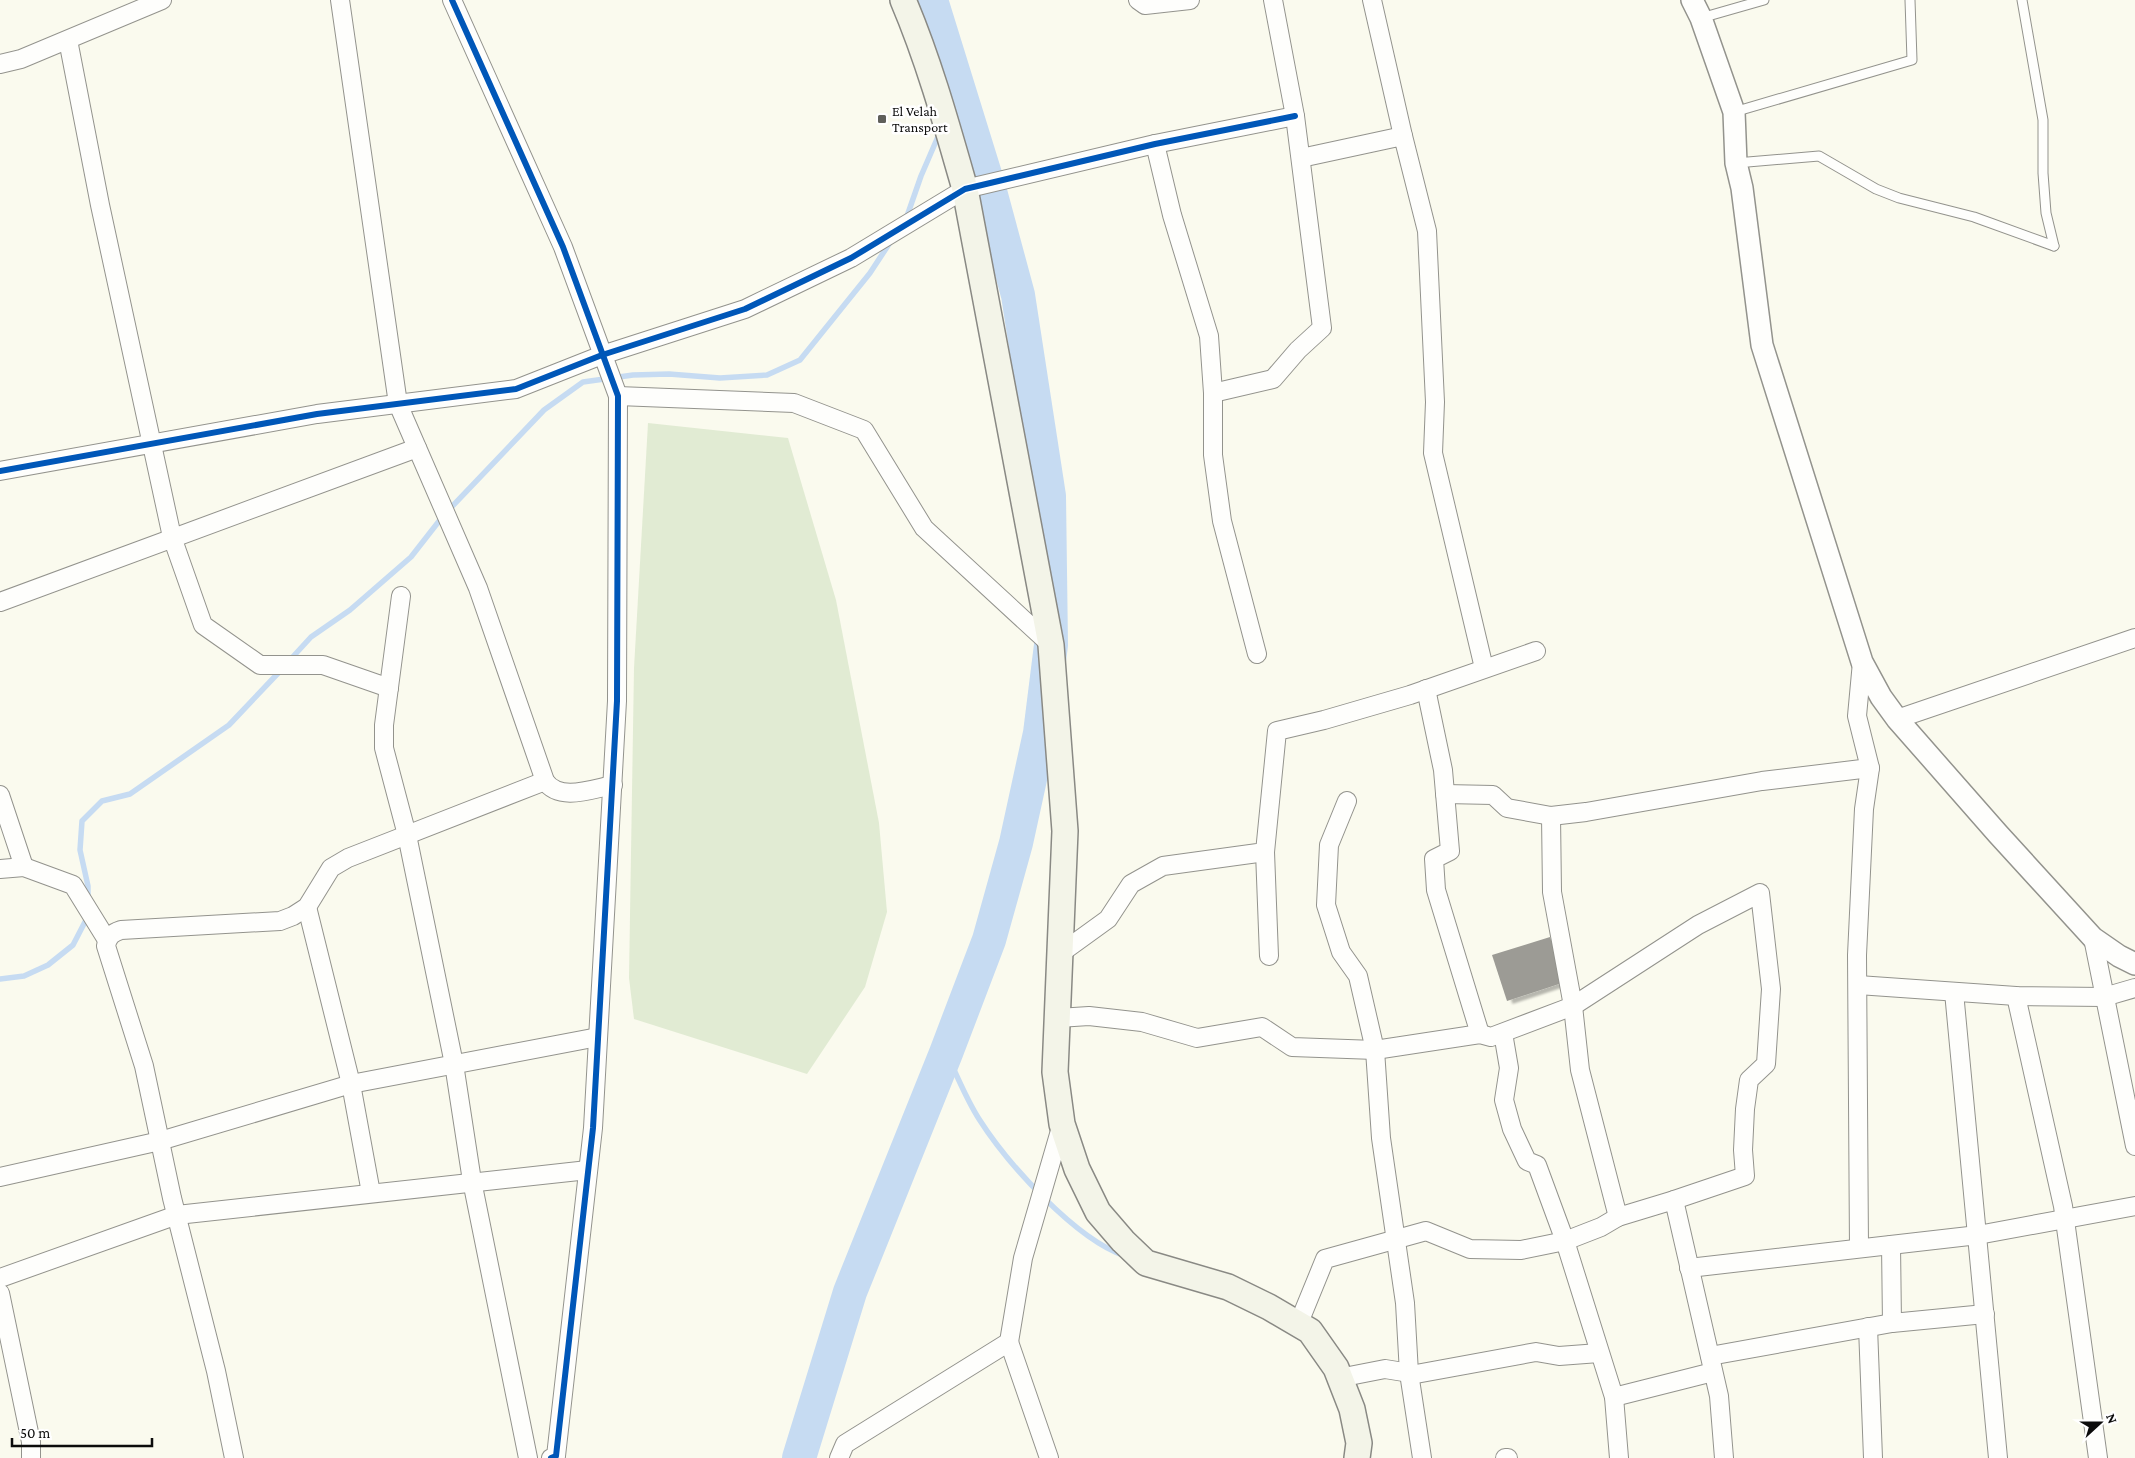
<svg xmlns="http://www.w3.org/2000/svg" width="2135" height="1458" font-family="'Crimson Pro',serif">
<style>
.cemetery{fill:#e1ebd3}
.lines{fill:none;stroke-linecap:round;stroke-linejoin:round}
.stream{stroke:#c6dbf2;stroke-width:5.5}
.river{stroke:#c6dbf2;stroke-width:34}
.building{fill:#9c9b95;filter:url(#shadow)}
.service-casing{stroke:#93938d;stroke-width:11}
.minor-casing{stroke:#93938d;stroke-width:20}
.tertiary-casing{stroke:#93938d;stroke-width:24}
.secondary-casing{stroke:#898984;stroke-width:28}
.service{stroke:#fefefc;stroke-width:9}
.minor{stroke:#fefefc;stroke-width:18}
.tertiary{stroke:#fefefc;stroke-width:21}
.secondary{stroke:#f3f4e8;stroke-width:25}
.cycleway-casing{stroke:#fff;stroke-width:9}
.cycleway{stroke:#0057b8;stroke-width:6}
.poi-dot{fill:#5f5f5a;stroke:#fff;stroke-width:2}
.labels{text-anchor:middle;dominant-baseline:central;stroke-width:5;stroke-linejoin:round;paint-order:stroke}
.poi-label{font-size:14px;fill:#0b0b0b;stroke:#fff;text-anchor:start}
</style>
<defs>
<filter id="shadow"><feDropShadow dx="5.5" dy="3" stdDeviation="1" flood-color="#0004"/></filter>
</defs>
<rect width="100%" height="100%" fill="#fafaee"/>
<polygon class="cemetery" points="648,423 788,438 836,600 879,823 887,912 865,987 807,1074 634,1019 629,978 634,668"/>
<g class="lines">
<g class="stream">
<polyline points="949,102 955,76"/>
<polyline points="906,219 921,176 940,132"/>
<polyline points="289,661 311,637 350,610 411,557 443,516 544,410 583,382 633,375 669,374 720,378 767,375 800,360 870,273 891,241"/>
<polyline points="88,900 88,886 80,850 82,821 102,801 130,794 229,725 283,668"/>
<polyline points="0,979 24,976 48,965 73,945 88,916"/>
<path d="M946 1053C957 1075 966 1099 979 1119 1007 1163 1075 1239 1125 1256"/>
</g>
<polyline class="river" points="799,1458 850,1292 946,1053 989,940 1016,843 1040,733 1051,645 1049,496 1018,295 988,184 931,0"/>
</g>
<polygon class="building" points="1550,937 1565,982 1507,1001 1492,955"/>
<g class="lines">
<g class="service-casing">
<g id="service">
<polyline points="2022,0 2043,120 2043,173 2046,213 2054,246"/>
<polyline points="1701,18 1764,0"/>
<polyline points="1734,112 1912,60 1910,0"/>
<polyline points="1736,163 1819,156 1876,189 1899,198 1974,217 2054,246"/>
</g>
</g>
<g class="minor-casing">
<g id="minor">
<path d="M340 0 398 404 478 588 545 781C559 802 592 789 613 785"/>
<polyline points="452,0 563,247 618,396 617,701 593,1128 556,1456 551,1458"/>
<polyline points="1138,0 1145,5 1190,0"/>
<polyline points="1372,0 1403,136"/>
<polyline points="68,40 100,205 172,537 203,625 260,665 323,665 389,688"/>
<polyline points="0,64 21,59 162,0"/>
<polyline points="1155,144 1172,215 1209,336 1213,393 1213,455 1222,521 1257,654"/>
<polyline points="1301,158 1403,136 1427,231 1435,402 1433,453 1484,668"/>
<polyline points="1213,393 1273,379 1298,350 1322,328 1295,116 1273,0"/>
<polyline points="618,396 794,403 864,430 924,528 1051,645"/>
<polyline points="0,471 317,414 516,389 602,355 745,309 851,258 965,189 1155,144 1295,116"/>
<polyline points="401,596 384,725 384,748 407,835 454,1064 472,1181 528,1458"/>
<polyline points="0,602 417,448"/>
<polyline points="1426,689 1443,770 1450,851 1434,859 1436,890 1480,1034"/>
<polyline points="1897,719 2135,638"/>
<polyline points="1445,794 1493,795 1507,808 1551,816 1586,812 1762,781 1870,768"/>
<polyline points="0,795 24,867"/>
<polyline points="1347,801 1329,845 1326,905 1341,952 1358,976 1375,1050 1381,1138 1405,1303 1409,1373 1422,1458"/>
<polyline points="1551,816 1552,892 1573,1006 1580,1070 1618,1217 1674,1200 1719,1396 1724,1458"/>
<polyline points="1265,852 1269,956"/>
<polyline points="0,869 24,867 73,885 107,940"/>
<polyline points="307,907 351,1084 371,1193"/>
<polyline points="2093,938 2135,1146"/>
<polyline points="1061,953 1108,919 1131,884 1163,866 1265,852 1277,731 1324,720 1410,695 1536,651"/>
<polyline points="1858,985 2016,996 2104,997 2135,988"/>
<polyline points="1954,992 1998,1458"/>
<polyline points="2016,996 2063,1206 2098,1458"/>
<polyline points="1058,1018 1089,1016 1142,1022 1197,1038 1262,1027 1292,1047 1375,1050 1480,1034 1491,1037 1573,1006 1698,925 1760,893 1771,989 1766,1064 1749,1080 1745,1109 1743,1150 1745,1176 1674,1200"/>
<polyline points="1503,1033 1509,1068 1504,1100 1512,1129 1527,1161 1537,1165 1565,1241 1614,1397 1619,1458"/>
<polyline points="0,1177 160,1141 351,1084 598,1037"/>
<polyline points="1891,1245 1892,1323"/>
<polyline points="1859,1248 1857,955 1864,809 1870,768 1857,716 1862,662"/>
<polyline points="1689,1268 1978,1235 2135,1206"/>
<polyline points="0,1278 177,1215 588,1170"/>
<polyline points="0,1293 31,1442 31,1458"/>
<polyline points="1298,1325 1325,1259 1426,1231 1470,1249 1521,1250 1565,1241 1601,1227 1618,1217"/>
<polyline points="1868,1327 1873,1458"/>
<polyline points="1009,1342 1049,1458"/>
<polyline points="1710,1356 1892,1323 1985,1314"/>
<polyline points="1339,1378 1385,1369 1416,1374 1536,1352 1559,1356 1599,1353"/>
<polyline points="1614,1397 1713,1372"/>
<path d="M234 1458 216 1371 172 1198 144 1066 106 946C108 936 112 933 121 930L280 921 293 916 307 907 331 868 348 858 545 781"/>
<polyline points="839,1458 845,1444 1009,1342 1023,1258 1062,1124"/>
<polyline points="1505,1458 1508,1458"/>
</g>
</g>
<g class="tertiary-casing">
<polyline id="tertiary" points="1692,0 1701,18 1734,112 1736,163 1742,188 1762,345 1862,662 1881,697 1897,719 1998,834 2093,938 2119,956 2135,964"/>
</g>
<g class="secondary-casing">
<path id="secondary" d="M903 0C929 61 947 126 965 189L1051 645 1065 831 1055 1072 1062 1124 1077 1169 1098 1212 1123 1241 1146 1263 1228 1287 1269 1307 1310 1331 1336 1368 1352 1409 1359 1443 1357 1458"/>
</g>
<use href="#service" class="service"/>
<use href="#minor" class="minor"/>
<use href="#tertiary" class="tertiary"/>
<use href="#secondary" class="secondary"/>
<g class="cycleway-casing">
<g id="cycleway">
<polyline points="452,0 563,247 618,396 617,701 593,1128 556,1456 551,1458"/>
<polyline points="0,471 317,414 516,389 602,355 745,309 851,258 965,189 1155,144 1295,116"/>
</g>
</g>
<use href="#cycleway" class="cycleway"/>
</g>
<rect class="poi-dot" x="877" y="114" width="10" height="10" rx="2.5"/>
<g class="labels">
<g class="poi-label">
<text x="892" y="111">El Velah<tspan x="892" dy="16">Transport</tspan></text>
</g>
</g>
<g transform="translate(2100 1423) rotate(69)" stroke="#ffffff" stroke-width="4" paint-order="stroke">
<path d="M0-4L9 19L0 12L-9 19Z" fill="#0b0b0b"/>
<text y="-8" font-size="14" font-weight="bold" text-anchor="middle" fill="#0b0b0b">N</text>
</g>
<path d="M12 1438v8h140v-8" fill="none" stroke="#0b0b0b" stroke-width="2.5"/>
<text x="20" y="1438" font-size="15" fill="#0b0b0b" stroke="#ffffff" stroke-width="4" paint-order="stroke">50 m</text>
</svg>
